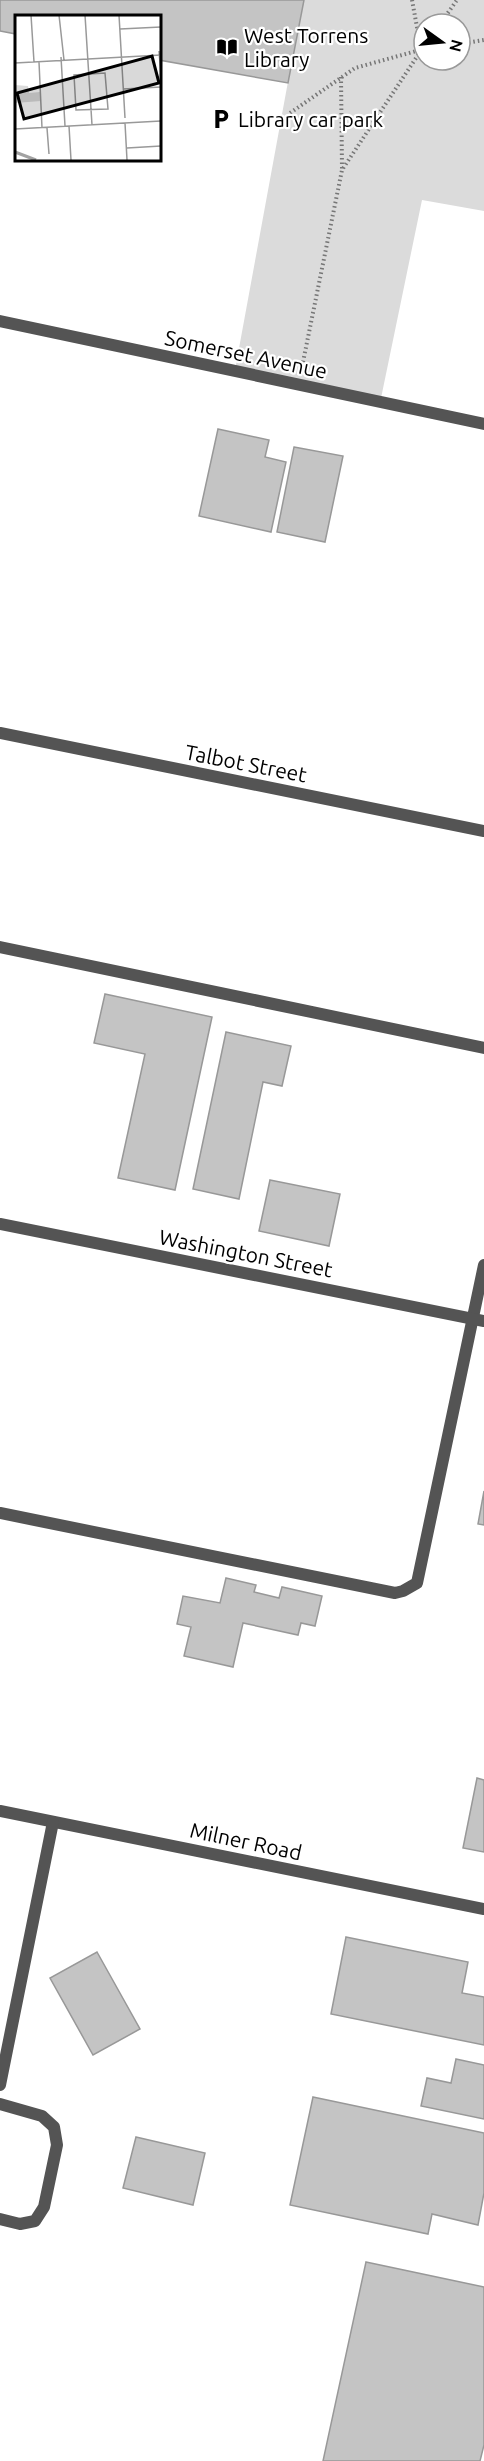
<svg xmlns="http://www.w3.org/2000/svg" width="484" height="2461" font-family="Ubuntu,sans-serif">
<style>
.green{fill:#dbdbdb;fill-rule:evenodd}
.building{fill:#c4c4c4;stroke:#989898;stroke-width:1.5}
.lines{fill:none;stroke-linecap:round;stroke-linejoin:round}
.path{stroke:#767676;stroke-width:4;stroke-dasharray:1.5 3;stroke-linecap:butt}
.lane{stroke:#545454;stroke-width:12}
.street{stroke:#545454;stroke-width:12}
.labels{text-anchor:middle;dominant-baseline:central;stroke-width:4.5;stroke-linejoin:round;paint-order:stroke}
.poi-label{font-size:21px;fill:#000;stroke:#fff;text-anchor:start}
.street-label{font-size:21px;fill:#000;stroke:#fff}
.inset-river{fill:none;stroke:#a2a2a2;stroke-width:3}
.inset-road{fill:none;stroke:#999;stroke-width:1.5}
.view{fill:#000;fill-opacity:0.15;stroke:#000;stroke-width:3}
.inset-edge{fill:none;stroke:#000;stroke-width:3}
</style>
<rect width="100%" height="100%" fill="#fff"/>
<path class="green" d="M303 0H484V211L422 200 380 403 235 370ZM424 24H460V60H424Z"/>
<g class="building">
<polygon points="0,0 304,0 288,83 159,60 159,16 16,16 16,34 0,31"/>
<polygon points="218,429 269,440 265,457 286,462 271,532 199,516"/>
<polygon points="294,447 343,456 325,542 277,532"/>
<polygon points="105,994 212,1017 175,1190 118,1178 145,1054 94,1043"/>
<polygon points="226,1032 291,1046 282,1086 263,1082 239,1199 193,1189"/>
<polygon points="270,1180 340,1194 329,1246 259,1231"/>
<polygon points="484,1491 484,1525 478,1524"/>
<polygon points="226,1578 256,1585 254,1592 279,1598 282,1587 322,1596 315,1626 301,1623 298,1635 243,1623 233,1667 184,1656 191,1627 177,1624 183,1596 220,1603"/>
<polygon points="477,1778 484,1780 484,1852 463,1848"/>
<polygon points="346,1937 468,1962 462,1993 484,1997 484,2045 331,2014"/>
<polygon points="97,1952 140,2029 93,2055 50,1978"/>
<polygon points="456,2059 484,2065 484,2119 421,2106 427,2078 451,2083"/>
<polygon points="313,2097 484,2133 484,2193 478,2225 432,2214 428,2234 290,2205"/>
<polygon points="136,2137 205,2153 193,2205 123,2188"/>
<polygon points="366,2262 484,2287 484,2445 480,2461 323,2461"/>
</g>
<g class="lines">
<g class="path">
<polyline points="412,0 421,49"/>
<polyline points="440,24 457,0"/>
<polyline points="460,44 484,40"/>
<polyline points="341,77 342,169"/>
<polyline points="290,113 355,68 420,50"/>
<polyline points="303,362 342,170 424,46"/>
</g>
<g class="lane">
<polyline points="0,947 484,1048"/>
<polyline points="0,1513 395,1593 403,1591 417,1583 484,1265"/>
</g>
<g class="street">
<polyline points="0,321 484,424"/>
<polyline points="0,733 484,831"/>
<polyline points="0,1224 484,1321"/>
<polyline points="0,1811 484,1909"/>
<polyline points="0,2085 53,1822"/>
<polyline points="0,2104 42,2116 54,2127 57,2145 44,2207 35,2221 20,2224 0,2219"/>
</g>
</g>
<defs>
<g id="library-bare" transform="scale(1.62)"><path d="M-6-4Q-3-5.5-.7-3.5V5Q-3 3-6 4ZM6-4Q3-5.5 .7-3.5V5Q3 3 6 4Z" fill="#000" stroke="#fff" stroke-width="2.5" paint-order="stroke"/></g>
<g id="parking-bare" transform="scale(1.62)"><path d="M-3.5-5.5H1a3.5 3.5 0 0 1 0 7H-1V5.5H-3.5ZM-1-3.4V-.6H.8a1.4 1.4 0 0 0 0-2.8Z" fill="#000" stroke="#fff" stroke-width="2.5" paint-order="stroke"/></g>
</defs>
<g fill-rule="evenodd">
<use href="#library-bare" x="227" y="47"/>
<use href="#parking-bare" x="221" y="119"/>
</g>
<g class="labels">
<g class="poi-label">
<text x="244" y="35">West Torrens<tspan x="244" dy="24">Library</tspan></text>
<text x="238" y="119">Library car park</text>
</g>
<g class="street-label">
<text transform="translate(246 354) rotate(12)">Somerset Avenue</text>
<text transform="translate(246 763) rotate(11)">Talbot Street</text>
<text transform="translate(246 1253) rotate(11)">Washington Street</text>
<text transform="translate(246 1841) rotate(12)">Milner Road</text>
</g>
</g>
<g transform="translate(15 15)">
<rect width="146" height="146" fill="#fff"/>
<path d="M0 70 13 71 14 78 25 77 26 86 0 88Z" fill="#dbdbdb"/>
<path class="inset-river" d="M0 137 21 145"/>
<path class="inset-road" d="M16 0 19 47M44 0 49 45M70 0 77 110M104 0 110 103M105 14 146 12M144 36 146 61M46 42 50 111M24 47 27 113M0 48 146 40M90 58 93 94 61 95 59 60ZM108 74 146 72M110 108 112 145M54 111 56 145M32 113 34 139M0 114 146 106M112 133 146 131"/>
<path class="view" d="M137 41 144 68 9 104 2 78Z"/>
<rect width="146" height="146" class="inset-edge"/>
</g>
<g transform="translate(442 42) rotate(105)"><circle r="28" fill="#ffffff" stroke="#999999" stroke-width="1.5"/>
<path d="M0-4.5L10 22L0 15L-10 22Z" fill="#000000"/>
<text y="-9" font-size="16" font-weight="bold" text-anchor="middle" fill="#000000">N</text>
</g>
</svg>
